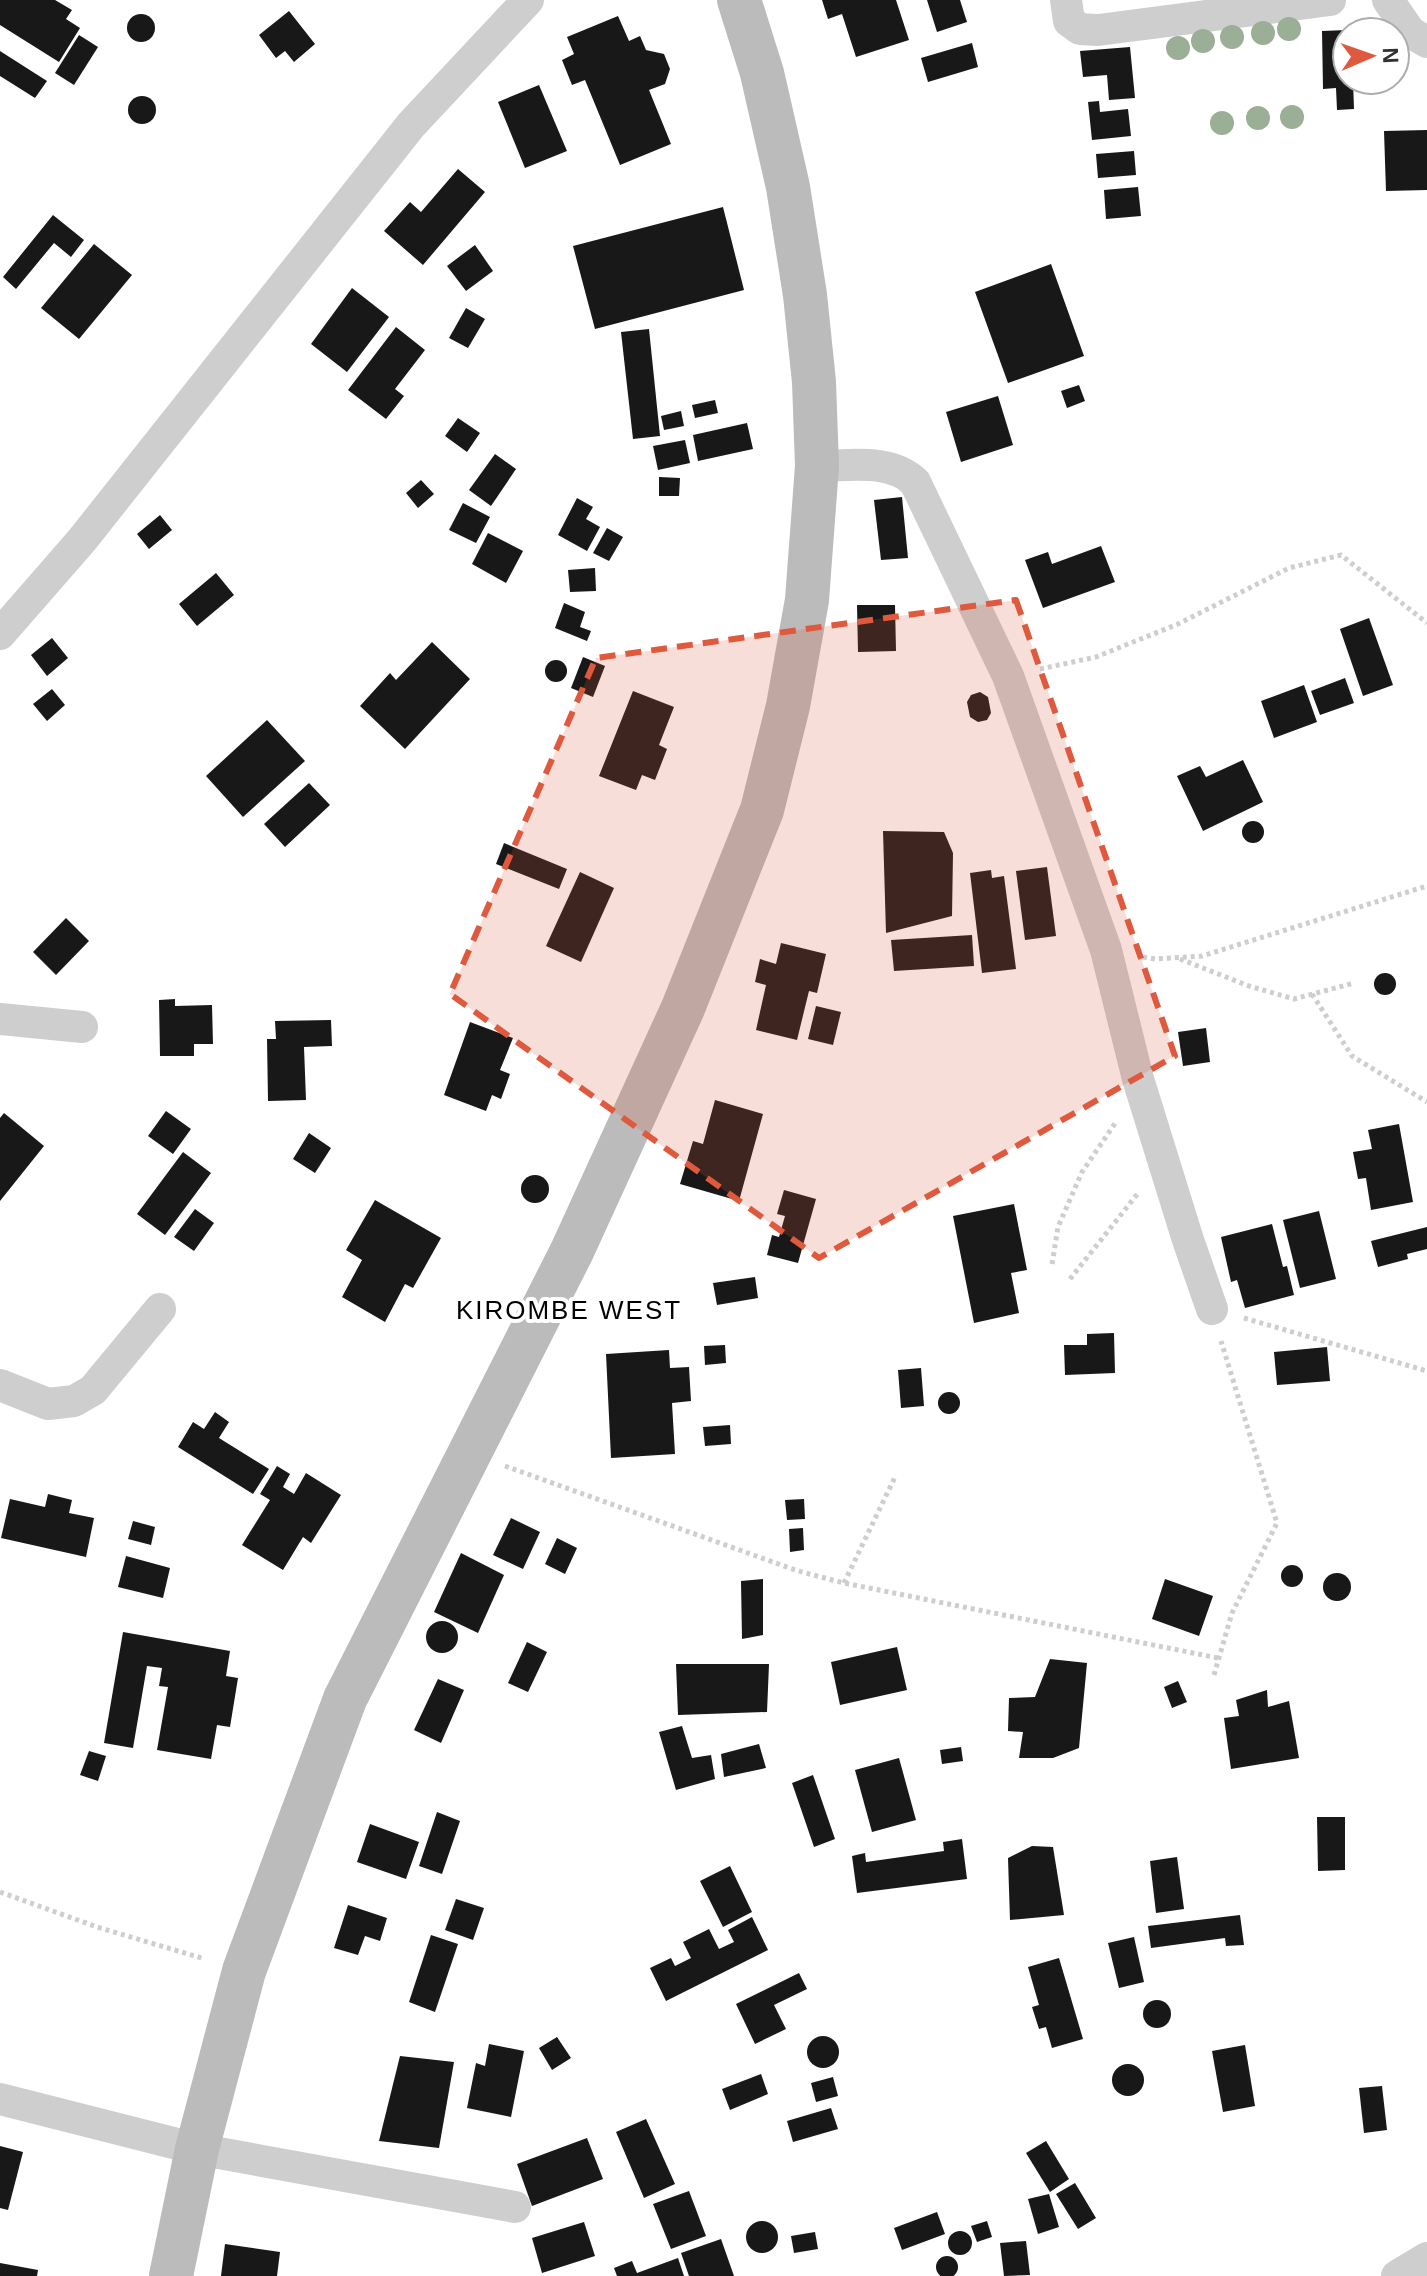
<svg xmlns="http://www.w3.org/2000/svg" width="1427" height="2276" font-family="Helvetica,sans-serif">
<style>
.building{fill:#181818}
.lines{fill:none;stroke-linecap:round;stroke-linejoin:round}
.path{stroke:#cecece;stroke-width:5;stroke-dasharray:4 4;stroke-linecap:butt}
.street{stroke:#cecece;stroke-width:32}
.secondary{stroke:#bbb;stroke-width:44}
.tree{fill:#9bae96}
.marked{fill:#de593d;fill-opacity:0.2;stroke:#de593d;stroke-width:6;stroke-dasharray:16 10;stroke-linejoin:round}
.labels{text-anchor:middle;dominant-baseline:central;stroke-width:8;stroke-linejoin:round;paint-order:stroke}
.quarter-label{font-size:26px;letter-spacing:2px;fill:#000;stroke:#fff}
</style>
<rect width="100%" height="100%" fill="#fff"/>
<g class="building">
<polygon points="0,0 55,0 72,10 66,19 80,28 59,62 0,25"/>
<polygon points="822,0 896,0 909,40 856,57 842,14 828,19"/>
<polygon points="927,0 960,0 967,22 937,32"/>
<polygon points="289,11 315,44 294,62 285,51 276,58 259,35"/>
<circle cx="141" cy="28" r="14"/>
<polygon points="618,16 629,41 640,36 646,50 664,54 670,69 665,84 649,90 671,144 620,165 585,80 572,85 562,60 574,54 567,37"/>
<polygon points="1347,30 1347,80 1353,80 1354,109 1337,110 1336,88 1323,89 1322,31"/>
<polygon points="79,35 98,47 74,85 55,73"/>
<polygon points="972,43 978,67 928,82 921,58"/>
<polygon points="1130,47 1135,98 1109,100 1107,75 1083,77 1080,51"/>
<polygon points="0,51 47,81 35,98 0,76"/>
<polygon points="539,85 567,151 525,168 498,102"/>
<circle cx="142" cy="110" r="14"/>
<polygon points="1099,101 1100,112 1128,109 1131,136 1092,140 1088,102"/>
<polygon points="1427,130 1427,190 1386,191 1384,131"/>
<polygon points="1134,151 1136,175 1098,178 1096,154"/>
<polygon points="458,169 485,192 423,265 384,231 410,202 421,212"/>
<polygon points="1138,187 1141,216 1106,219 1104,190"/>
<polygon points="723,207 744,290 595,329 573,246"/>
<polygon points="53,215 84,240 71,257 54,243 16,289 3,277"/>
<polygon points="94,244 132,275 79,339 41,308"/>
<polygon points="475,245 493,271 466,291 447,266"/>
<polygon points="1051,264 1084,356 1008,383 975,292"/>
<polygon points="352,288 389,317 347,372 311,344"/>
<polygon points="466,308 485,319 468,348 449,338"/>
<polygon points="396,327 425,350 395,389 404,396 386,419 348,390"/>
<polygon points="649,329 660,436 633,439 621,332"/>
<polygon points="1079,385 1085,401 1067,408 1061,391"/>
<polygon points="998,396 1013,445 961,462 946,412"/>
<polygon points="715,400 718,413 695,418 692,405"/>
<polygon points="681,411 684,426 664,430 661,416"/>
<polygon points="458,418 480,433 467,452 445,436"/>
<polygon points="747,423 753,449 698,461 693,435"/>
<polygon points="685,440 690,463 658,470 653,446"/>
<polygon points="495,454 516,469 491,506 469,490"/>
<polygon points="659,477 680,478 679,496 659,496"/>
<polygon points="421,480 434,494 418,508 406,493"/>
<polygon points="902,497 908,558 881,560 874,500"/>
<polygon points="577,498 593,507 586,519 600,527 587,551 558,535"/>
<polygon points="463,503 490,517 476,543 449,530"/>
<polygon points="160,515 172,530 149,549 137,534"/>
<polygon points="607,528 623,537 609,561 593,553"/>
<polygon points="488,533 523,551 506,583 472,564"/>
<polygon points="1101,546 1115,582 1043,608 1025,560 1048,552 1052,564"/>
<polygon points="595,568 596,591 570,592 568,570"/>
<polygon points="216,573 234,595 197,626 179,604"/>
<polygon points="564,603 585,612 580,627 591,631 587,641 555,628"/>
<polygon points="857,605 895,605 896,651 858,652"/>
<polygon points="1369,618 1393,685 1363,696 1340,629"/>
<polygon points="52,638 68,658 47,676 31,655"/>
<polygon points="432,642 470,679 405,749 360,706 390,673 396,680"/>
<polygon points="583,657 605,666 593,697 571,688"/>
<circle cx="556" cy="671" r="11"/>
<polygon points="1345,678 1354,703 1320,715 1311,691"/>
<polygon points="1304,685 1317,722 1274,738 1261,701"/>
<polygon points="52,689 65,705 47,721 33,704"/>
<polygon points="633,691 674,707 659,745 667,749 655,780 642,775 636,790 599,776"/>
<polygon points="980,692 988,697 991,713 987,720 978,722 970,717 967,702 971,695"/>
<polygon points="267,720 305,761 243,817 206,776"/>
<polygon points="1243,760 1263,802 1203,831 1177,776 1200,766 1206,777"/>
<polygon points="309,783 330,805 285,847 264,824"/>
<circle cx="1253" cy="832" r="11"/>
<polygon points="883,831 944,832 953,853 952,916 886,933"/>
<polygon points="504,843 567,869 559,889 496,864"/>
<polygon points="1047,867 1056,936 1025,940 1016,871"/>
<polygon points="991,870 992,878 1004,876 1016,969 982,973 970,873"/>
<polygon points="580,872 614,888 581,962 546,946"/>
<polygon points="66,918 89,941 56,975 33,952"/>
<polygon points="972,935 974,966 894,971 891,940"/>
<polygon points="781,943 826,954 817,993 809,991 797,1040 756,1030 766,985 755,982 760,959 776,964"/>
<circle cx="1385" cy="984" r="11"/>
<polygon points="175,999 175,1006 212,1005 213,1044 194,1044 194,1056 160,1056 159,1000"/>
<polygon points="816,1006 841,1012 833,1045 808,1039"/>
<polygon points="331,1020 332,1046 304,1047 306,1100 268,1101 267,1039 276,1039 275,1021"/>
<polygon points="470,1022 513,1038 500,1070 510,1074 501,1099 492,1095 486,1111 444,1095"/>
<polygon points="1206,1028 1210,1062 1183,1066 1178,1032"/>
<polygon points="715,1100 763,1114 739,1201 680,1184 693,1141 703,1144"/>
<polygon points="166,1111 191,1129 173,1154 148,1136"/>
<polygon points="4,1113 44,1146 0,1201 0,1118"/>
<polygon points="1399,1124 1413,1202 1371,1210 1366,1178 1358,1179 1353,1152 1372,1149 1368,1130"/>
<polygon points="309,1133 331,1148 315,1173 293,1159"/>
<polygon points="183,1152 211,1173 165,1235 137,1214"/>
<circle cx="535" cy="1189" r="14"/>
<polygon points="784,1190 816,1199 798,1263 767,1255 772,1235 779,1237 785,1216 777,1214"/>
<polygon points="375,1200 441,1238 413,1288 405,1284 385,1322 342,1297 362,1260 346,1250"/>
<polygon points="1014,1204 1027,1270 1011,1273 1019,1313 974,1323 953,1216"/>
<polygon points="195,1209 214,1223 194,1251 174,1237"/>
<polygon points="1319,1211 1336,1279 1300,1288 1283,1220"/>
<polygon points="1272,1224 1283,1267 1287,1266 1294,1295 1245,1308 1237,1280 1231,1282 1221,1237"/>
<polygon points="1427,1227 1427,1249 1407,1254 1408,1259 1378,1267 1371,1241"/>
<polygon points="755,1277 758,1298 717,1305 713,1283"/>
<polygon points="1114,1333 1115,1373 1065,1375 1064,1345 1087,1345 1087,1334"/>
<polygon points="725,1345 726,1363 705,1365 704,1346"/>
<polygon points="1327,1347 1330,1381 1277,1385 1274,1352"/>
<polygon points="669,1350 670,1368 689,1367 691,1401 672,1403 675,1454 611,1458 606,1354"/>
<polygon points="921,1368 924,1406 901,1408 898,1370"/>
<circle cx="949" cy="1403" r="11"/>
<polygon points="215,1412 229,1422 219,1438 269,1469 253,1494 178,1447 193,1422 204,1429"/>
<polygon points="730,1425 731,1444 705,1446 703,1427"/>
<polygon points="277,1466 290,1474 283,1487 294,1494 306,1473 341,1495 311,1543 303,1537 283,1570 242,1545 270,1500 260,1494"/>
<polygon points="48,1494 72,1500 69,1513 94,1518 86,1557 1,1538 10,1499 45,1507"/>
<polygon points="804,1499 805,1519 787,1520 785,1500"/>
<polygon points="511,1518 540,1532 523,1569 493,1555"/>
<polygon points="133,1521 155,1527 151,1545 128,1539"/>
<polygon points="803,1528 804,1550 790,1552 789,1529"/>
<polygon points="557,1538 577,1548 565,1574 545,1564"/>
<polygon points="461,1553 504,1575 478,1633 434,1612"/>
<polygon points="126,1556 170,1568 163,1598 118,1587"/>
<circle cx="1292" cy="1576" r="11"/>
<circle cx="1337" cy="1587" r="14"/>
<polygon points="763,1579 763,1635 742,1639 741,1581"/>
<polygon points="1165,1579 1213,1596 1199,1636 1152,1619"/>
<circle cx="442" cy="1637" r="16"/>
<polygon points="123,1632 230,1651 226,1676 238,1678 230,1727 217,1725 211,1759 157,1750 168,1687 159,1686 162,1668 147,1666 133,1748 104,1743"/>
<polygon points="527,1642 547,1652 528,1692 508,1683"/>
<polygon points="897,1647 907,1690 840,1705 831,1662"/>
<polygon points="1050,1659 1087,1663 1079,1748 1053,1758 1019,1758 1023,1732 1008,1731 1009,1698 1035,1697"/>
<polygon points="676,1664 769,1664 767,1712 678,1715"/>
<polygon points="438,1679 464,1690 441,1743 414,1730"/>
<polygon points="1178,1681 1187,1702 1172,1708 1164,1687"/>
<polygon points="1267,1690 1268,1707 1289,1701 1299,1758 1231,1769 1224,1718 1239,1716 1236,1700"/>
<polygon points="682,1726 692,1758 711,1755 715,1779 676,1790 659,1732"/>
<polygon points="759,1744 766,1768 724,1777 721,1754"/>
<polygon points="961,1747 963,1761 942,1764 940,1750"/>
<polygon points="89,1751 106,1756 98,1781 80,1775"/>
<polygon points="899,1758 916,1820 872,1832 855,1770"/>
<polygon points="813,1775 835,1839 814,1847 792,1783"/>
<polygon points="437,1812 460,1821 442,1874 419,1866"/>
<polygon points="1317,1817 1345,1817 1345,1870 1318,1871"/>
<polygon points="370,1824 419,1842 406,1879 357,1862"/>
<polygon points="962,1839 967,1879 857,1893 852,1856 865,1853 866,1862 944,1851 943,1842"/>
<polygon points="1032,1846 1053,1847 1064,1915 1010,1920 1008,1858"/>
<polygon points="1177,1857 1184,1909 1156,1913 1150,1861"/>
<polygon points="730,1866 752,1912 723,1927 700,1881"/>
<polygon points="456,1899 484,1908 473,1940 445,1930"/>
<polygon points="348,1905 387,1918 380,1941 365,1936 358,1955 334,1948"/>
<polygon points="1240,1915 1244,1945 1226,1946 1225,1938 1151,1948 1148,1926"/>
<polygon points="752,1917 768,1950 666,2001 650,1968 671,1958 675,1966 691,1958 683,1942 709,1929 719,1949 734,1942 728,1930"/>
<polygon points="431,1935 458,1944 435,2012 409,2002"/>
<polygon points="1134,1937 1144,1982 1119,1988 1108,1943"/>
<polygon points="1059,1958 1083,2039 1052,2048 1046,2027 1039,2029 1032,2007 1039,2005 1028,1967"/>
<polygon points="799,1973 807,1989 774,2005 786,2029 755,2044 736,2004"/>
<circle cx="1157" cy="2014" r="14"/>
<circle cx="823" cy="2052" r="16"/>
<polygon points="557,2037 571,2058 552,2070 539,2048"/>
<polygon points="489,2044 524,2051 511,2117 467,2108 476,2063 485,2066"/>
<polygon points="1245,2045 1255,2106 1223,2112 1212,2051"/>
<polygon points="400,2056 454,2062 439,2148 379,2141"/>
<circle cx="1128" cy="2080" r="16"/>
<polygon points="761,2074 768,2094 730,2110 722,2089"/>
<polygon points="833,2077 838,2096 816,2102 811,2083"/>
<polygon points="1382,2086 1387,2130 1364,2133 1359,2088"/>
<polygon points="831,2108 838,2129 793,2142 787,2121"/>
<polygon points="646,2119 675,2184 644,2198 616,2132"/>
<polygon points="587,2138 603,2179 532,2206 517,2164"/>
<polygon points="1046,2141 1069,2179 1050,2192 1026,2153"/>
<polygon points="0,2146 23,2152 8,2210 0,2208"/>
<polygon points="1075,2183 1096,2218 1078,2229 1056,2194"/>
<polygon points="689,2191 706,2236 671,2249 653,2204"/>
<polygon points="1049,2194 1059,2227 1038,2234 1028,2199"/>
<polygon points="937,2212 945,2234 902,2250 894,2228"/>
<polygon points="987,2221 992,2237 977,2242 971,2226"/>
<circle cx="762" cy="2237" r="16"/>
<polygon points="584,2222 595,2256 542,2273 532,2238"/>
<circle cx="960" cy="2243" r="12"/>
<polygon points="815,2232 818,2249 794,2253 791,2236"/>
<polygon points="721,2239 734,2276 689,2276 681,2253"/>
<polygon points="1026,2241 1030,2275 1004,2276 1000,2243"/>
<polygon points="225,2244 280,2252 277,2276 221,2276"/>
<circle cx="947" cy="2267" r="11"/>
<polygon points="678,2258 684,2276 617,2276 614,2268 632,2261 637,2273"/>
<polygon points="0,2263 38,2270 37,2276 0,2276"/>
</g>
<g class="lines">
<g class="path">
<polyline points="1040,669 1096,657 1178,624 1289,568 1341,555 1427,623"/>
<polyline points="1143,957 1155,959 1202,956 1427,886"/>
<polyline points="1180,959 1249,986 1294,999 1354,983"/>
<polyline points="1312,994 1352,1056 1427,1102"/>
<polyline points="1052,1264 1058,1227 1082,1172 1116,1122"/>
<polyline points="1070,1279 1139,1192"/>
<polyline points="1244,1318 1427,1371"/>
<polyline points="505,1466 798,1571 844,1583 1218,1658"/>
<polyline points="844,1583 896,1475"/>
<polyline points="1214,1675 1232,1613 1277,1523 1221,1341"/>
<polyline points="0,1892 97,1927 205,1959"/>
</g>
<g class="street">
<polyline points="1066,0 1069,21 1080,29 1098,30 1330,0"/>
<polyline points="1388,0 1410,32 1427,42"/>
<path d="M817 466C850 466 890 458 915 482L1008 676 1106 950 1138 1079 1188 1240 1212 1309"/>
<polyline points="0,634 82,540 411,125 528,0"/>
<polyline points="0,1019 82,1027"/>
<polyline points="0,1385 48,1404 74,1401 93,1390 160,1309"/>
<polyline points="0,2099 197,2149 515,2207"/>
<polyline points="1397,2276 1427,2258"/>
</g>
<polyline class="secondary" points="171,2276 197,2149 244,1971 345,1699 572,1251 683,1008 762,810 788,706 807,600 817,466 814,382 805,295 788,187 762,73 739,0"/>
</g>
<g class="tree">
<circle cx="1289" cy="29" r="12"/>
<circle cx="1263" cy="33" r="12"/>
<circle cx="1232" cy="37" r="12"/>
<circle cx="1203" cy="41" r="12"/>
<circle cx="1178" cy="48" r="12"/>
<circle cx="1292" cy="117" r="12"/>
<circle cx="1258" cy="118" r="12"/>
<circle cx="1222" cy="123" r="12"/>
</g>
<path class="marked" d="M1016 600 1175 1056 819 1258 450 994 596 658Z"/>
<g class="labels">
<g class="quarter-label">
<text x="569" y="1310">KIROMBE WEST</text>
</g>
</g>
<g transform="translate(1371 56) rotate(88)"><circle r="38" fill="#ffffff" stroke="#adadad" stroke-width="2"/>
<path d="M0-6L14 30L0 20L-14 30Z" fill="#de593d"/>
<text y="-12" font-size="22" font-weight="bold" text-anchor="middle" fill="#313131">N</text>
</g>
</svg>
